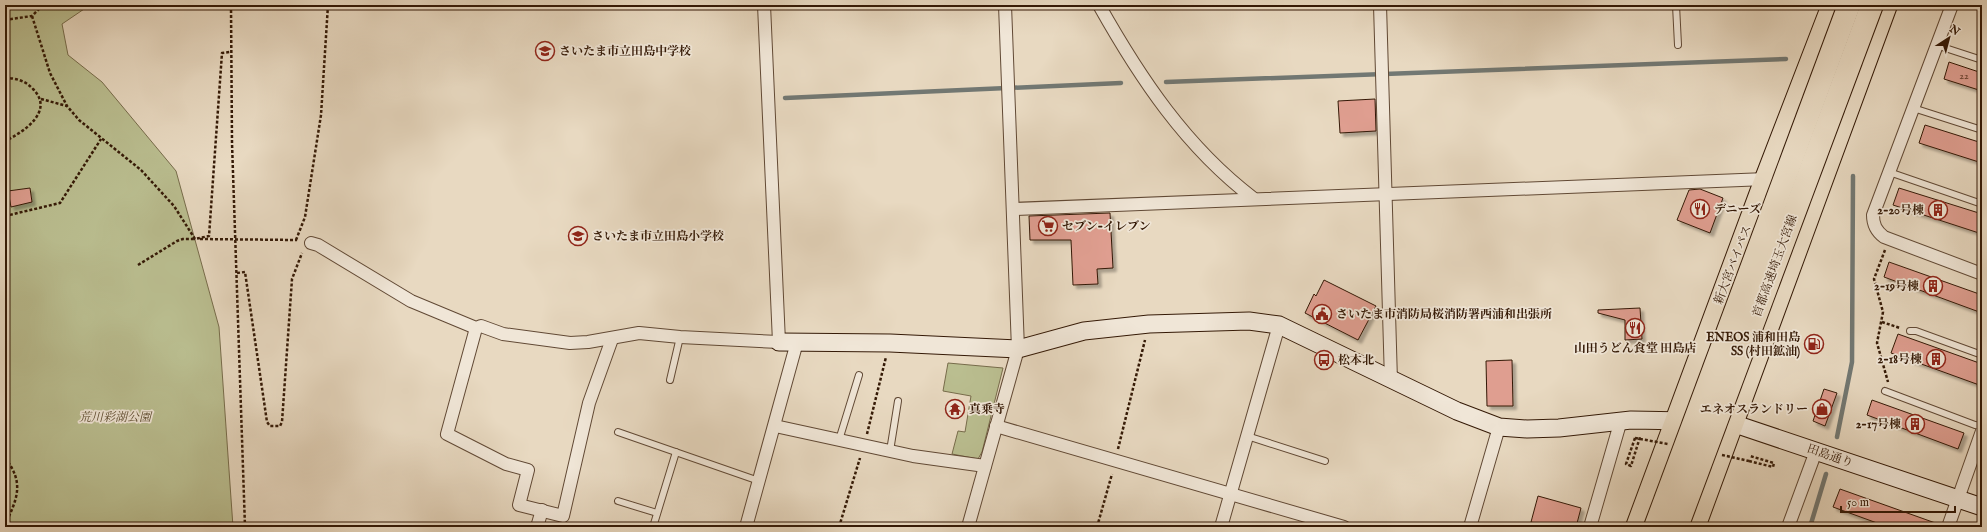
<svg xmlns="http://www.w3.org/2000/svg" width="1987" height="532" font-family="'IM FELL English','Noto Serif JP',serif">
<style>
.green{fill:#babe90;stroke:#776c4b}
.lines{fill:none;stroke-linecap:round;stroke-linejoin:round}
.stream{stroke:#727873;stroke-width:4.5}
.building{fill:#df9e90;stroke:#341906;filter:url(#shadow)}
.lane-casing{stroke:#614935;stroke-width:8}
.street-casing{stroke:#614935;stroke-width:14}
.secondary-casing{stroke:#341906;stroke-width:19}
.highway-casing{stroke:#341906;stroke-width:24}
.path{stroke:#341906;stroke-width:2.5;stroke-dasharray:3 2;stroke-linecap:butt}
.lane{stroke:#f0e6d7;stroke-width:6}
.street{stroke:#f0e6d7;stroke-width:12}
.secondary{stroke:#f0e6d7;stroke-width:17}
.highway{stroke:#e8d9c1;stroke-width:22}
.highway-bridge-casing{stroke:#341906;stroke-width:24;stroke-linecap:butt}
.path-bridge{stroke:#341906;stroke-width:2.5;stroke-dasharray:3 2;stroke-linecap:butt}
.highway-bridge{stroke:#e8d9c1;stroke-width:22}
.labels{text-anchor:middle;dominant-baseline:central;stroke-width:3.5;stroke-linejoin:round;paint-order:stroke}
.number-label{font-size:10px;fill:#5f3a28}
.poi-label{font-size:12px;font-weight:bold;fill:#341906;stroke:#f0e6d7;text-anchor:start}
.street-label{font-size:12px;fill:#341906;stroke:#f0e6d7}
.park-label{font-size:12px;font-style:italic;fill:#5c4b2f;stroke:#f0e6d7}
</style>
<defs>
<filter id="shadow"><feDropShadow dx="3.5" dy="3.5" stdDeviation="1" flood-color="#0004"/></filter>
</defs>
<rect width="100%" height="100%" fill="#e8d9c1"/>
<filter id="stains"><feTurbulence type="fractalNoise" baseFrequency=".005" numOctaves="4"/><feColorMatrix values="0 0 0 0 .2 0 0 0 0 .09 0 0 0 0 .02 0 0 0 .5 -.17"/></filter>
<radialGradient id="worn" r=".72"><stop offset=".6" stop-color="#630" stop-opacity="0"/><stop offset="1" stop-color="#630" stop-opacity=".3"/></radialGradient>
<g class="green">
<polygon points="5,5 90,5 62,24 68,55 102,82 176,171 219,327 233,527 5,527"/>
<polygon points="948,363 1003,368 982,452 978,459 952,454 958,431 965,432 971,396 943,391"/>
</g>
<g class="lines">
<g class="stream">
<polyline points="1166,82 1786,59"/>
<polyline points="785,98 1121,83"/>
<polyline points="1837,437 1852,362 1853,176"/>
<polyline points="1810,527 1826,474"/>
</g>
</g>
<g class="building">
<polygon points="1949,62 1982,73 1982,91 1944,79"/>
<polygon points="1375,99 1376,131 1340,133 1338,101"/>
<polygon points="1925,125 1982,143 1982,163 1919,143"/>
<polygon points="30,188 32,202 11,207 8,191"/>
<polygon points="1899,188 1982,214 1982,234 1893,205"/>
<polygon points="1700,189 1723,198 1710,233 1677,220 1689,190"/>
<polygon points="1110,213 1113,268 1097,269 1098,284 1073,285 1071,240 1030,240 1029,216"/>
<polygon points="1889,262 1982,295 1982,313 1884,277"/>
<polygon points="1324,280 1376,306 1358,340 1305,313 1314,294 1316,296"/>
<polygon points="1640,308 1642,339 1625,340 1625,320 1598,313 1598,310"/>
<polygon points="1898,334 1982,364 1982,386 1891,353"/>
<polygon points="1512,360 1513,406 1487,406 1486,361"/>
<polygon points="1824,389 1837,393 1825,426 1813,421"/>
<polygon points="1872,400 1964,433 1958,449 1867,415"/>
<polygon points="1840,489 1941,525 1941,527 1888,527 1833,507"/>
<polygon points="1538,496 1581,508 1576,527 1551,527 1531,522"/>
</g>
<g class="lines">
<g class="lane-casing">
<g id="lane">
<polyline points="1676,5 1678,45"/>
<polyline points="1936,45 1982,60"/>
<polyline points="1913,108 1982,130"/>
<polyline points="1889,172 1982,204"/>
<polyline points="1910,331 1916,331 1982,355"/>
<polyline points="670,380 680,337"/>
<polyline points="1885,391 1975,425 1982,426"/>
<polyline points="618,432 759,481"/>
<polyline points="1247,436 1325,461"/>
<polyline points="839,440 859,375"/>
<polyline points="890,451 898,401"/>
<polyline points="618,501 657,513"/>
<polyline points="653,527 676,452"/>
</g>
</g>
<g class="street-casing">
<g id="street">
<path d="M1099 5C1140 78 1186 147 1253 198"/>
<polyline points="1380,5 1391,381"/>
<path d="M1952 5 1873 215C1873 225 1876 231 1884 237L1982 274"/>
<polyline points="1013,209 1766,179"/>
<polyline points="311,243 318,245 411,301 476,328 481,326 503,334 570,343 588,342 639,333 680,337 779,342 764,5"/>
<polyline points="476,328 447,434 506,464 528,470 519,505 563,516 589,403 612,339"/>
<polyline points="775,426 913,456 985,466"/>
<polyline points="996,426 1344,527"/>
<polyline points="537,527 542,510"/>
<polyline points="746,527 797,342"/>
<polyline points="968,527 1018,349 1005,5"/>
<polyline points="1221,527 1279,325"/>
<polyline points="1470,527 1499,427"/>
<polyline points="1590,527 1621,420"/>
<polyline points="1788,527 1816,451"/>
<polyline points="1948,527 1982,431"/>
</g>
</g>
<g class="secondary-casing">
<g id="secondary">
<polyline points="779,342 890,343 1018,349 1084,331 1149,324 1249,321 1279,325 1457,411 1499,427 1527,429 1559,428 1631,420 1688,421"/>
<polyline points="1721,423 1732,423 1982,507"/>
</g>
</g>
<g class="highway-casing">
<g id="highway">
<polyline points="1637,527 1766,179 1833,5"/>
<polyline points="1694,527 1886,5"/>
</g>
</g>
<g class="path">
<polyline points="231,5 232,143 245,527"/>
<polyline points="32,16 50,73 67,106"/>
<polyline points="5,20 32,16 43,5"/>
<path d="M5 78C16 78 26 81 33 89 55 111 24 132 5 141"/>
<polyline points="41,99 67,106 79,120 141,170 174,206 195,239 209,236 222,53 230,52"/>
<polyline points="5,216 60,203 101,139"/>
<polyline points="200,239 297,240"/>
<polyline points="296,240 305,217 321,115 328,5"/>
<polyline points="1885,250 1874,279 1883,312 1877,343 1888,382"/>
<polyline points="138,265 177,241 183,239 195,239"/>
<polyline points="237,273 245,272 267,422 270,426 280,426 282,422 292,279 302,253"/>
<polyline points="1882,322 1900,328"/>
<polyline points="867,434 886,357"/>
<polyline points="1635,438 1626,464 1631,466 1640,437"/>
<polyline points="1118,449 1145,340"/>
<path d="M5 458C25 483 17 499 5 525"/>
<polyline points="1749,461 1773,467 1774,463 1750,456"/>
<polyline points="839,527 860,458"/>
<polyline points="1097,527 1112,474"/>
</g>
<use href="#lane" class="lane"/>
<use href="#street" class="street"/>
<use href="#secondary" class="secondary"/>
<use href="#highway" class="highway"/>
<g class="highway-bridge-casing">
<g id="highway-bridge">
<polyline points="1655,527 1849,5"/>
<polyline points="1677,527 1872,5"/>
</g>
</g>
<g class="path-bridge">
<polyline points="1635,438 1668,444"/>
<polyline points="1722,455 1749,461"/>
</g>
<use href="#highway-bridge" class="highway-bridge"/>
</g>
<defs>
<g id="school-ring" transform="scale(1)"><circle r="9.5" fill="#f0e6d7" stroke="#8f2418" stroke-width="1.5"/><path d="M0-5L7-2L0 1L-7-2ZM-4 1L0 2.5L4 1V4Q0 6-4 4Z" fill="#8f2418"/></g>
<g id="restaurant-ring" transform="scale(1)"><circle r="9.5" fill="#f0e6d7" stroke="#8f2418" stroke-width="1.5"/><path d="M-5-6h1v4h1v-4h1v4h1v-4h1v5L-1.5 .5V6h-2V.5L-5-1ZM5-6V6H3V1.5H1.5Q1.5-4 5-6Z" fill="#8f2418"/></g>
<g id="building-ring" transform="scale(1)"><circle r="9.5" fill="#f0e6d7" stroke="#8f2418" stroke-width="1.5"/><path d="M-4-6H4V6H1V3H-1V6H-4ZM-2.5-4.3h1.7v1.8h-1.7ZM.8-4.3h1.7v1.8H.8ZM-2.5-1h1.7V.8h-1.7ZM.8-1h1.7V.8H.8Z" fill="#8f2418"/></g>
<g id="supermarket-ring" transform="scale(1)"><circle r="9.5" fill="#f0e6d7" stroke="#8f2418" stroke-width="1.5"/><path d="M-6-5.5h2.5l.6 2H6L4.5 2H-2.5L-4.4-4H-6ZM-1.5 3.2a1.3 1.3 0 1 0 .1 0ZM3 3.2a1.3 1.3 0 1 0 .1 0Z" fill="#8f2418"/></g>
<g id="civic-ring" transform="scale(1)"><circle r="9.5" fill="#f0e6d7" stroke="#8f2418" stroke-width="1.5"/><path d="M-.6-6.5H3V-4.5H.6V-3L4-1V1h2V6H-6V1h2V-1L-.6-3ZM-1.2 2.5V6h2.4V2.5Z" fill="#8f2418"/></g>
<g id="fuel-ring" transform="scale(1)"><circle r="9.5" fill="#f0e6d7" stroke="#8f2418" stroke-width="1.5"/><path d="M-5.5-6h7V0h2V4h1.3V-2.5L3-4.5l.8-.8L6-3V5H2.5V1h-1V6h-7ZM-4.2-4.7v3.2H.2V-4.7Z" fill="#8f2418"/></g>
<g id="bus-ring" transform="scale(1)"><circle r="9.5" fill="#f0e6d7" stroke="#8f2418" stroke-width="1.5"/><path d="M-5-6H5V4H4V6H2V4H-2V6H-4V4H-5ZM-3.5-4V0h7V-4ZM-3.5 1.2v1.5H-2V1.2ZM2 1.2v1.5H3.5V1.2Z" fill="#8f2418"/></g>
<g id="temple-ring" transform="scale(1)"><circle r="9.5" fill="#f0e6d7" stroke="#8f2418" stroke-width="1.5"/><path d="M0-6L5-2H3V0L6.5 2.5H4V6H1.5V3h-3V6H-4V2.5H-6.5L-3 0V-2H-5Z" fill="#8f2418"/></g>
<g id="shop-ring" transform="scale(1)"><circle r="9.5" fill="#f0e6d7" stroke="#8f2418" stroke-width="1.5"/><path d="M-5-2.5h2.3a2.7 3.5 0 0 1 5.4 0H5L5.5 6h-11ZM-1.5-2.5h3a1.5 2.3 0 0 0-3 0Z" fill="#8f2418"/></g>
</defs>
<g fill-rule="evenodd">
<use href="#school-ring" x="545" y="51"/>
<use href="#restaurant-ring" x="1700" y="209"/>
<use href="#building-ring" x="1938" y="210"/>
<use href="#supermarket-ring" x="1048" y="226"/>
<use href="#school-ring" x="578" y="236"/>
<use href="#building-ring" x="1933" y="286"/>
<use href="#civic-ring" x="1322" y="314"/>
<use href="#restaurant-ring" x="1635" y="328"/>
<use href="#fuel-ring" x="1814" y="344"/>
<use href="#building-ring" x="1936" y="359"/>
<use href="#bus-ring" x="1324" y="360"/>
<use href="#temple-ring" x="955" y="409"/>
<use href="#shop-ring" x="1822" y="409"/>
<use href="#building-ring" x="1915" y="424"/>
</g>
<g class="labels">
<g class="number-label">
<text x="1964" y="76">22</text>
</g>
<g class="poi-label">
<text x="559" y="51">さいたま市立田島中学校</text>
<text x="1714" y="209">デニーズ</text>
<text x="1924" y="210" text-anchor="end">2-20号棟</text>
<text x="1062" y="226">セブン-イレブン</text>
<text x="592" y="236">さいたま市立田島小学校</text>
<text x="1919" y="286" text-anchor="end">2-19号棟</text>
<text x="1336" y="314">さいたま市消防局桜消防署西浦和出張所</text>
<text x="1800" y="337" text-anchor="end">ENEOS 浦和田島<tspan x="1800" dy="14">SS (村田鉱油)</tspan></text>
<text x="1635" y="348" text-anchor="middle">山田うどん食堂 田島店</text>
<text x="1922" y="359" text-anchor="end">2-18号棟</text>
<text x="1338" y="360">松本北</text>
<text x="969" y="409">真乗寺</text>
<text x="1808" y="409" text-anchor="end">エネオスランドリー</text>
<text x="1901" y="424" text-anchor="end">2-17号棟</text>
</g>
<g class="street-label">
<text transform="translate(1733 265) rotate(-69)">新大宮バイパス</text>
<text transform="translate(1775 266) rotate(-70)">首都高速埼玉大宮線</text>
<text transform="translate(1830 456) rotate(19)">田島通り</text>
</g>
<g class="park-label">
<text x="115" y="417">荒川彩湖公園</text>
</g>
</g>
<rect width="1987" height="532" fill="none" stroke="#e8d9c1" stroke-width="20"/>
<rect x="6" y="6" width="1975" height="520" fill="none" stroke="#341906" stroke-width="2"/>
<rect x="10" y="10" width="1967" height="512" fill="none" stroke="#341906"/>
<g transform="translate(1949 38) rotate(36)" stroke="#f0e6d7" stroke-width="3" paint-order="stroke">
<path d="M0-3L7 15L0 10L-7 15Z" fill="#341906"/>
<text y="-6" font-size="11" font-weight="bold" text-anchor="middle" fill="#341906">N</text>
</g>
<path d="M1841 506v6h114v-6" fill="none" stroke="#341906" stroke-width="2"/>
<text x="1847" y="506" font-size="12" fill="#341906" stroke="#f0e6d7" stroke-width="3" paint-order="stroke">50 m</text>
<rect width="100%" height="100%" filter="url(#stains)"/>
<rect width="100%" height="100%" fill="url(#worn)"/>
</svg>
